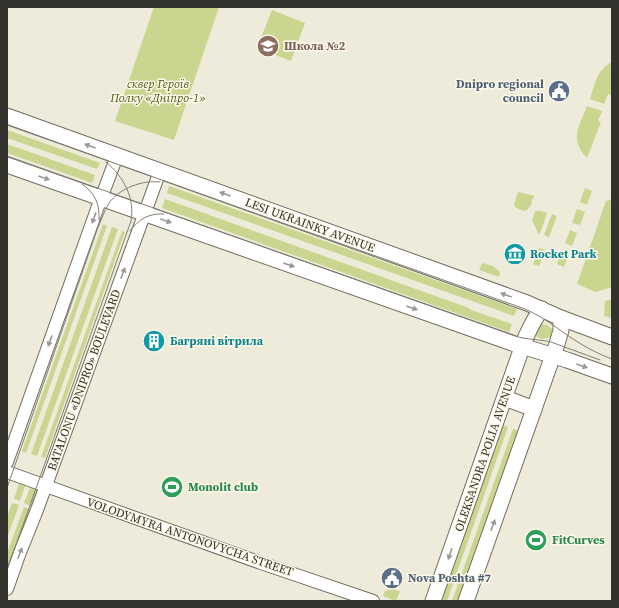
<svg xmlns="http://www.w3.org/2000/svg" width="619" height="608" font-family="'Source Serif 4',serif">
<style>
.green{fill:#cad58f}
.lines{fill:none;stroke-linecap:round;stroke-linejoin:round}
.minor-casing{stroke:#706d5e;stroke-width:14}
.major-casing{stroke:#706d5e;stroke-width:17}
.minor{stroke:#fff;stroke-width:12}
.major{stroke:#fff;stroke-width:15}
.tram{stroke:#827f75;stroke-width:1}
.oneway{fill:#999896}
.labels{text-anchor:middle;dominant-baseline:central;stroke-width:3;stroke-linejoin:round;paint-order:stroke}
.education-label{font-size:12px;font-weight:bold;fill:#785e54;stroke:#fcf9e8;text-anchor:start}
.park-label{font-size:12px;font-style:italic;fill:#52591a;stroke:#fcf9e8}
.service-label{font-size:12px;font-weight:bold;fill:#4e5e75;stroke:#fcf9e8;text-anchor:end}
.street-label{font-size:12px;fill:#33322c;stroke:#fcf9e8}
.culture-label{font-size:12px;font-weight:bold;fill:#0d838f;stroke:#fcf9e8;text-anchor:start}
.leisure-label{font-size:12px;font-weight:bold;fill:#27864d;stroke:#fcf9e8;text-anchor:start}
</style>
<rect width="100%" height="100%" fill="#efebdb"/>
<g class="green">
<polygon points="154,7 219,7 174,140 115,121"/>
<polygon points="272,10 305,23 291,61 257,48"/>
<path d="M612 62V92L611 95 608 94 604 104 590 99C595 84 597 69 612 62Z"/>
<path d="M587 106 602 111 598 121 601 122 587 158C569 139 579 127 587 106Z"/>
<polygon points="7,130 100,163 97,169 7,138"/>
<polygon points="7,144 95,175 92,183 7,153"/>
<polygon points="169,186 517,309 514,316 167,193"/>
<polygon points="585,188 592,191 587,205 580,202"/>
<polygon points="518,192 535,196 532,200 531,205 527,210 523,211 515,207 514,204"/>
<polygon points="165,199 469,308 471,310 512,324 509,332 162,208"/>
<polygon points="612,199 612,287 596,292 577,284 606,201"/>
<polygon points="577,209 585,212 580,225 572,223"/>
<polygon points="535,211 541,211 547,213 540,234 538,233 532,220"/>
<polygon points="552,214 557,216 549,237 544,235"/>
<polygon points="103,224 107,226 26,453 22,451"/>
<polygon points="112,227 118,229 37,456 31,454"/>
<polygon points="570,230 577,233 572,246 565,243"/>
<polygon points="122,231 125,232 45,458 41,457"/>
<polygon points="539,248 545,250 539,266 533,264"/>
<polygon points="562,251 569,254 564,267 557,264"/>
<polygon points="482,263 493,266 500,272 499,277 479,270"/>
<polygon points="612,299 612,318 604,316 605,301"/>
<polygon points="541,324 547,325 552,329 552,334 549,338 542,339 536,336 535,333 539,325"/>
<polygon points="501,425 508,427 447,601 441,599"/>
<polygon points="513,429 520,431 459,601 452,601"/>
<polygon points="19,484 25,486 20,501 14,499"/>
<polygon points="30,488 37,490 38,492 33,507 24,503"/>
<polygon points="12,503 19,505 7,538 7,517"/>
<polygon points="24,507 32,510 7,580 7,553"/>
<polygon points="393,589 400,591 396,601 383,596 385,591"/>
</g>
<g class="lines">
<g class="minor-casing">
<g id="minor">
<polyline points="7,462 97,209 117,156"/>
<polyline points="7,472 261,563 373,601"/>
<polyline points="7,589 19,555 37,510 160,171"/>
</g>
</g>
<g class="major-casing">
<g id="major">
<polyline points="7,116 527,303 561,318 612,337"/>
<polyline points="7,165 512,343 567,360 612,376"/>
<polyline points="505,398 534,409"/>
<path d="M433 601 525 339C530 328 534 318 542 309"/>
<polyline points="466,601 557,344 561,330 561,318"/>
</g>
</g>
<use href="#minor" class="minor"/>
<use href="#major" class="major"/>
<g class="tram">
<path d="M7 125 525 309C546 318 561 332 581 344 591 350 601 355 612 359"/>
<path d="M7 156 515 336C527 340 539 339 551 342L600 360"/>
<path d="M82 184C95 193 100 204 99 220"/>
<path d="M130 231C139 219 149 213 164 214"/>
<path d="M7 488 97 230C101 221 104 211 109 203 120 188 142 180 160 182"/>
<path d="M7 570 131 221C135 198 124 177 106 162"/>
</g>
</g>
<defs><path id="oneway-solid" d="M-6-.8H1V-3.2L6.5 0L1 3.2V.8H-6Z"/></defs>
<g class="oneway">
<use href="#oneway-solid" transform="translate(90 146) rotate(-160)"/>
<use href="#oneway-solid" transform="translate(44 178) rotate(19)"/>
<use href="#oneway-solid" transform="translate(225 194) rotate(-160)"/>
<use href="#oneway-solid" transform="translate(94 218) rotate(110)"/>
<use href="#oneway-solid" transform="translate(166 221) rotate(19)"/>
<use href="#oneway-solid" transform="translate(289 265) rotate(19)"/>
<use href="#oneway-solid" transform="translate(123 273) rotate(-70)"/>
<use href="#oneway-solid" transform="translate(506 295) rotate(-160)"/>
<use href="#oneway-solid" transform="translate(412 308) rotate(19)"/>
<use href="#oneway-solid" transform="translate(50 341) rotate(110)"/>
<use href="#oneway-solid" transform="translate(582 366) rotate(19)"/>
<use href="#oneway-solid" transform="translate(493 525) rotate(-70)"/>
<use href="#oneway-solid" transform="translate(20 553) rotate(-69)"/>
<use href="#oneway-solid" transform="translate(450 554) rotate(109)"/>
</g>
<defs>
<g id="school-disc" transform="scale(1.15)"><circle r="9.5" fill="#8d6e63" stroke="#fcf9e8"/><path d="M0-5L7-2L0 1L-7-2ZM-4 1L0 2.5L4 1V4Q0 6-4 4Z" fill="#fff"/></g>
<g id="civic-disc" transform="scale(1.15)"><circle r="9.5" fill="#5c6f8a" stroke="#fcf9e8"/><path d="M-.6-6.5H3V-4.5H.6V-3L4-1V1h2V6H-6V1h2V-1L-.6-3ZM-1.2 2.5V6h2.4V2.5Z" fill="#fff"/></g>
<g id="museum-disc" transform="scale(1.15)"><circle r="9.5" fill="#0f9aa8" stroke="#fcf9e8"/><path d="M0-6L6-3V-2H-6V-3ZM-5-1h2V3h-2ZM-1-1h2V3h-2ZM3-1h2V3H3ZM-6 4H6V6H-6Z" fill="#fff"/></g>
<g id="building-disc" transform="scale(1.15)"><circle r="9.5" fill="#0f9aa8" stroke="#fcf9e8"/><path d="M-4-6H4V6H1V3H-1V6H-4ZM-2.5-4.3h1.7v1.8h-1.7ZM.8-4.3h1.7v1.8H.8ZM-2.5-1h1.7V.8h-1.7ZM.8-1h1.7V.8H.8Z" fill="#fff"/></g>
<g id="stadium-disc" transform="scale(1.15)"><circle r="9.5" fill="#2e9e5b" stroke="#fcf9e8"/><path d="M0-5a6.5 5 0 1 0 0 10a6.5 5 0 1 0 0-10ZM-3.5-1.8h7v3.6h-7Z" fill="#fff"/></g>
</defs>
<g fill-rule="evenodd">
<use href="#school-disc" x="268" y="46"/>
<use href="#civic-disc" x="559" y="91"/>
<use href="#museum-disc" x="515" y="254"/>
<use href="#building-disc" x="154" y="341"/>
<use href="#stadium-disc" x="172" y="487"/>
<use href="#stadium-disc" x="536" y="540"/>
<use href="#civic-disc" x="392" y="578"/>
</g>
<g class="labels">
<g class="education-label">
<text x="284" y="46">Школа №2</text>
</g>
<g class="park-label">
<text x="158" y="84">сквер Героїв<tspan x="158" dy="14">Полку «Дніпро-1»</tspan></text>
</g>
<g class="service-label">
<text x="544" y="84">Dnipro regional<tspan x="544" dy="14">council</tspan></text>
<text x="408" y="578" text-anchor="start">Nova Poshta #7</text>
</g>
<g class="street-label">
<text transform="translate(310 225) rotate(20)">LESI UKRAINKY AVENUE</text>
<text transform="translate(84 380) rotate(-70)">BATALONU «DNIPRO» BOULEVARD</text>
<text transform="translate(485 454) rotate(-71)">OLEKSANDRA POLIA AVENUE</text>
<text transform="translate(190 537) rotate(19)">VOLODYMYRA ANTONOVYCHA STREET</text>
</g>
<g class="culture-label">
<text x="530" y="254">Rocket Park</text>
<text x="170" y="341">Багряні вітрила</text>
</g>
<g class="leisure-label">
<text x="188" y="487">Monolit club</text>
<text x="552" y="540">FitCurves</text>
</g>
</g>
<rect width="619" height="608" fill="none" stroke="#33322c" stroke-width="16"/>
</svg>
